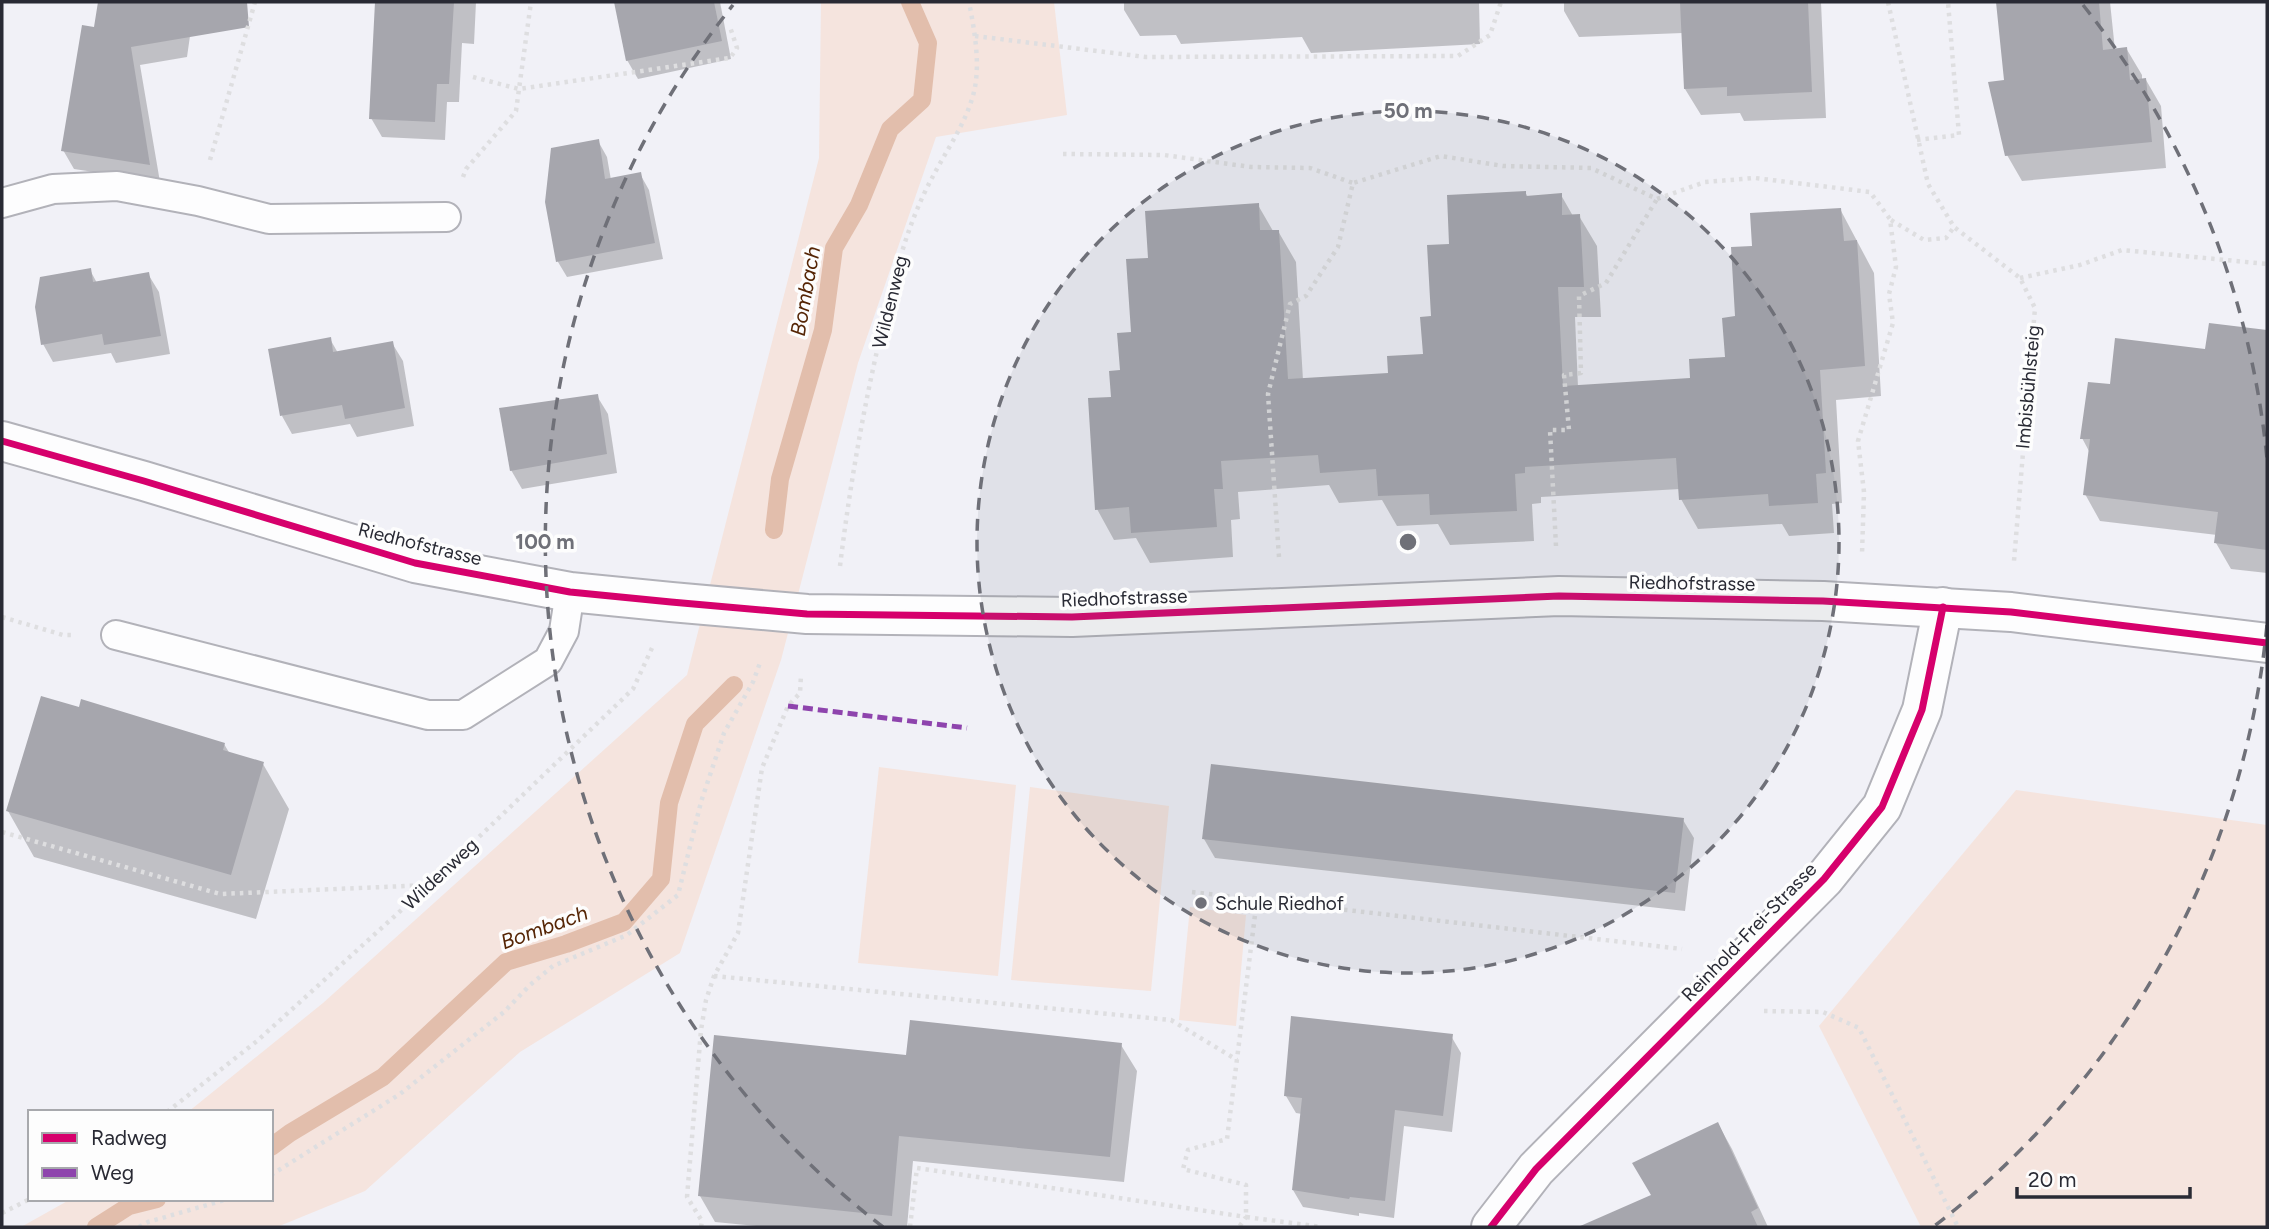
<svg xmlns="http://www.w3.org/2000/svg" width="2269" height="1229" font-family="Figtree,sans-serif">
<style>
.green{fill:#f5e4de}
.shadow{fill:#0003}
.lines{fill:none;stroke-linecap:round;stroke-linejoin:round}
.stream{stroke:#e2beac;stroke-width:18}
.building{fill:#a6a6ad}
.lane-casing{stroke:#b2b2b9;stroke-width:32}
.street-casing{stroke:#b2b2b9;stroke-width:42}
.path{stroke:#dedee0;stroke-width:4.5;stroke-dasharray:3.5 5;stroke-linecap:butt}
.lane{stroke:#fdfdfe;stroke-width:28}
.street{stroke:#fdfdfe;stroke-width:38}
.quiet{stroke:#8e44ad;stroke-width:5;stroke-dasharray:10 5;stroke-linecap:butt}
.cycleway-casing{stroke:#fdfdfd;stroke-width:11}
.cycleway{stroke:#d6006c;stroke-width:7}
.ring{fill:none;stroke:#6f7078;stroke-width:3.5;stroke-dasharray:12 9}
.poi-dot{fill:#6f7078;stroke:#fdfdfd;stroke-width:2.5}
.labels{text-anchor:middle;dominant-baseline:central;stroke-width:7;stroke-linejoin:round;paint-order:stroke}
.street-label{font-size:19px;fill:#292a34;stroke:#fdfdfd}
.poi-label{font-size:19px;fill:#292a34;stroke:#fdfdfd;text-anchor:start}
.water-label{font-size:21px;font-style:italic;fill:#552505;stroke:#fdfdfd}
.centre{fill:#6f7078;stroke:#fdfdfd;stroke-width:3.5}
.ring-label{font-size:21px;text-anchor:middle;font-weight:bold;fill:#6f7078;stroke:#fdfdfd;stroke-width:7;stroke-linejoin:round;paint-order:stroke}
</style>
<rect width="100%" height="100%" fill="#f1f1f7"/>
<g class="green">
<polygon points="821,2 1054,2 1067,115 936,137 858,363 781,660 680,953 520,1052 365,1191 277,1227 21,1227 71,1199 271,1199 271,1112 188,1112 323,1003 687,675 819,158"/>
<polygon points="879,767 1016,785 998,976 858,963"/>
<polygon points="1030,787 1169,806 1151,991 1011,980"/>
<polygon points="2016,790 2267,825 2267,1227 1921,1227 1819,1026"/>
<polygon points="1190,907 1246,915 1236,1026 1179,1020"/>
</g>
<g class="shadow">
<polygon points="99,2 209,2 208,8 194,8 187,57 140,65 160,182 74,169 63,150 95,30"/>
<polygon points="388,2 476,2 474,44 462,43 459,102 447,102 445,140 382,137 371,118 385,60"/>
<polygon points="616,2 720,2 731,59 638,79 627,60"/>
<polygon points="1124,2 1479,2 1480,44 1311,53 1302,37 1181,44 1176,35 1140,36 1124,10"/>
<polygon points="1564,2 1821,2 1826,118 1744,121 1740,113 1701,115 1685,89 1683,33 1579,37 1564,11"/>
<polygon points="1998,2 2110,2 2115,50 2126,48 2142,75 2142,80 2146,80 2161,106 2166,168 2022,181 2007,155 2006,82"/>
<polygon points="598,141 607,157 611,180 640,174 649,190 663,259 567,277 558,262 546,202"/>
<polygon points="1525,192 1528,197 1561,195 1573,216 1579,216 1597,246 1601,317 1575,317 1578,387 1692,380 1726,359 1753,247 1840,209 1874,273 1881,396 1836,400 1842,503 1832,504 1834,533 1789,536 1782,524 1698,529 1681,499 1680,489 1541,497 1541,503 1532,504 1534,541 1450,545 1438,524 1397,526 1382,500 1339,503 1329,485 1238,492 1240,519 1231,520 1233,557 1150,563 1136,538 1114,540 1097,509 1112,399 1132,334 1150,260 1258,205 1273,231 1278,231 1296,262 1303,380 1389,375 1425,356 1451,245"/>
<polygon points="90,270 97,283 148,274 159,292 170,354 116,363 111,353 53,362 43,344"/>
<polygon points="2210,325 2267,332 2267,573 2231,569 2216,543 2217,535 2100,521 2085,494 2090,453 2082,438 2111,386 2206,351"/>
<polygon points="330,339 338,353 392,343 403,361 414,426 357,437 350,424 292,434 282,416"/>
<polygon points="597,396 608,414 617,473 522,489 511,470"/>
<polygon points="224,744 230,754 263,764 289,809 256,919 34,857 8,811"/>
<polygon points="1683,820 1694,838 1685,911 1215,858 1204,839"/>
<polygon points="1451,1036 1461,1053 1452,1132 1404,1126 1394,1218 1359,1213 1359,1216 1303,1207 1293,1190 1302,1114 1296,1113 1286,1096"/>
<polygon points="1121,1045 1137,1071 1124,1182 913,1161 907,1227 766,1227 715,1222 700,1196 908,1057"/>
<polygon points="1718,1124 1732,1149 1768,1227 1620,1227 1614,1213 1653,1196"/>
</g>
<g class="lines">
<g class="stream">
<polyline points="774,530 780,479 823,330 834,248 859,205 890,129 922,100 928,43 910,2"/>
<polyline points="271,1147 290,1133 383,1077 506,962 566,944 624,922 661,879 669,803 695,724 734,685"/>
<polyline points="96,1227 129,1206 157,1199"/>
</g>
</g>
<g class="building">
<polygon points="98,2 247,2 249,27 131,47 150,165 61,151 82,25 94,27"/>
<polygon points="375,2 454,2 449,84 437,84 435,122 369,119"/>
<polygon points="614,2 714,2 722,41 626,61"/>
<polygon points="1680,2 1808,2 1812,92 1727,96 1727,87 1684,89"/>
<polygon points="1996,2 2099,2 2103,50 2127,47 2130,80 2146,78 2152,142 2005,156 1988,82 2004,80"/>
<polygon points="599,139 605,179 641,172 655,243 556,262 545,202 551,148"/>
<polygon points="1526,191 1526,196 1562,193 1562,215 1580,214 1584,287 1558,287 1563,386 1690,378 1689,359 1725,357 1722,318 1735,316 1731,247 1752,246 1750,213 1841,208 1844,241 1857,240 1865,366 1820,370 1826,473 1816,474 1818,503 1769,506 1768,494 1679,500 1676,458 1525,467 1525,473 1515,474 1517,511 1430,515 1429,494 1378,496 1376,469 1320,473 1318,455 1221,461 1223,489 1214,489 1217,527 1131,533 1129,507 1095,510 1088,398 1111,397 1109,371 1120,370 1117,333 1131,332 1126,259 1148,258 1145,211 1259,203 1260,230 1279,230 1288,379 1388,373 1387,356 1423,354 1420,317 1431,316 1427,245 1449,244 1447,195"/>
<polygon points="91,268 93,282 149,272 161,336 104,345 102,334 41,345 35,307 40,277"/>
<polygon points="2209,323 2267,330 2267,550 2214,543 2218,512 2083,495 2090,439 2080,439 2088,382 2110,384 2115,338 2205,349"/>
<polygon points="331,337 333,352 393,341 405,408 345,419 342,405 280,416 268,349"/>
<polygon points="598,394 607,454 510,471 499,408"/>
<polygon points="41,696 79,707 81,699 225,743 223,750 264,762 231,875 6,811"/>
<polygon points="1211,764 1684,818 1675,893 1202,839"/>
<polygon points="1291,1016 1453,1034 1443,1116 1395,1110 1385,1201 1350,1197 1349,1199 1292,1190 1302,1098 1284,1096"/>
<polygon points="910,1020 1122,1043 1110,1157 899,1136 892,1216 698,1196 714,1035 906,1055"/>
<polygon points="1718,1122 1758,1208 1751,1212 1758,1227 1578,1227 1651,1195 1632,1163"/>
</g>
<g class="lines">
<g class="lane-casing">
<g id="lane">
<polyline points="2,203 53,189 117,186 198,201 269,219 446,217"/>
<polyline points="116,635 428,715 463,715 548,661 564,631 570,592"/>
</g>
</g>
<g class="street-casing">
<g id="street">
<polyline points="2,441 144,481 415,563 570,592 671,602 807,614 1072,617 1559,596 1823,601 2011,612 2267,643"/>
<polyline points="1491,1227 1536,1169 1824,879 1882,807 1922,710 1943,607"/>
</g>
</g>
<g class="path">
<polyline points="1888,2 1928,184 1954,227 2020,278 2035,308 2014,561"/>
<polyline points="975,36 1146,57 1458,56 1490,35 1501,2"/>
<polyline points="473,77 519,89 730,58 737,48 730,27"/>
<polyline points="1917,140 1959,135 1948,2"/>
<polyline points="1063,154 1164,155 1251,167 1310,168 1353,183"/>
<polyline points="210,160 255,2"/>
<polyline points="463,177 466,169 516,111 531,2"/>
<polyline points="1891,220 1924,240 1946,238 1954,227"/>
<polyline points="2020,278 2080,265 2122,250 2267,264"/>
<polyline points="1556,546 1550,430 1569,430 1564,375 1581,373 1579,296 1606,283 1657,199"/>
<polyline points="1279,557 1268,394 1290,304 1306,296 1338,247 1353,183 1441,156 1503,166 1591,168 1657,199 1705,182 1755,178 1870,192 1890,219 1896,267 1889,294 1893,323 1858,441 1864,492 1862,554"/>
<path d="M840 566C853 460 873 355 902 252 909 228 920 200 932 178 947 149 969 119 975 87 980 60 974 28 969 2"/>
<polyline points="2,617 63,635 72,635"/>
<polyline points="2,832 220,894 429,885"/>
<polyline points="1192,892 1682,949"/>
<polyline points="1257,899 1227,1139 1188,1150 1183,1169 1246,1185 1246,1217 1322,1227"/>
<polyline points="714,976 1171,1020 1237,1060"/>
<polyline points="1764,1011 1823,1012 1859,1028 1958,1227"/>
<polyline points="167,1112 257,1041 429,885 633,689 652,648"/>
<polyline points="271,1175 400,1094 504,1012 530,985 553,966 627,935 678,895 701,802 724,733 753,682 761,660"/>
<polyline points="2,1213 30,1199"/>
<polyline points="139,1227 148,1222 228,1199"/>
<polyline points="701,1227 702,1221 687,1197 701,1030 706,1000 714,976 738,933 762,768 788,706 800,693 801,675"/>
<polyline points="910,1227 917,1168 1246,1217 1239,1227"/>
</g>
<use href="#lane" class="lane"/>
<use href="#street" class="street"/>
<polyline class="quiet" points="788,706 967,728"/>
<g class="cycleway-casing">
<g id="cycleway">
<polyline points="2,441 144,481 415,563 570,592 671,602 807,614 1072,617 1559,596 1823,601 2011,612 2267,643"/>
<polyline points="1491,1227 1536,1169 1824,879 1882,807 1922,710 1943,607"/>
</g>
</g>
<use href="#cycleway" class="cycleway"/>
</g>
<circle cx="1408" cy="542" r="431" fill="#6f7078" fill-opacity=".12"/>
<g class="ring">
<circle cx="1408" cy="542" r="431"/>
<path d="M2267 625A863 863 0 0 1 1933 1227M883 1227A863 863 0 0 1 733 5M2083 5A863 863 0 0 1 2267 459"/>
</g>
<circle class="poi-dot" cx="1201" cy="903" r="7"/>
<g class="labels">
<g class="street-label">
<text transform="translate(890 302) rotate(-76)">Wildenweg</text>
<text transform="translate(2028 387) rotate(-85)">Imbisbühlsteig</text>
<text transform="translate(420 544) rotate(14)">Riedhofstrasse</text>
<text transform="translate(1692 583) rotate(1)">Riedhofstrasse</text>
<text transform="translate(1124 598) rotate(-2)">Riedhofstrasse</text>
<text transform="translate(440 874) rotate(-43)">Wildenweg</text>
<text transform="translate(1749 932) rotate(-46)">Reinhold-Frei-Strasse</text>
</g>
<g class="poi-label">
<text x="1215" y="903">Schule Riedhof</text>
</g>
<g class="water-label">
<text transform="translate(805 291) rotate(-80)">Bombach</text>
<text transform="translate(544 927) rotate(-20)">Bombach</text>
</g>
</g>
<circle cx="1408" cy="542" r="10" class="centre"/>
<g class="ring-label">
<text x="1408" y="118">50 m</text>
<text x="545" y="549">100 m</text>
</g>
<rect width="2269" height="1229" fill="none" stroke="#292a34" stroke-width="7"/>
<rect x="28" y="1110" width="245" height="91" fill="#fdfdfd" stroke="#a8a9ad" stroke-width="2"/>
<rect x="42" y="1133" width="35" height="10" fill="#d6006c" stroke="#a8a9ad" stroke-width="2"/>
<text x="91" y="1145" font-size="21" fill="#292a34">Radweg</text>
<rect x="42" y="1168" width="35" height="10" fill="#8e44ad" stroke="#a8a9ad" stroke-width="2"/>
<text x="91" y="1180" font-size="21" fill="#292a34">Weg</text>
<path d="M2017 1187v10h173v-10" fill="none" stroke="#292a34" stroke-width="3.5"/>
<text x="2028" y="1187" font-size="21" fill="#292a34" stroke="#fdfdfd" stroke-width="5" paint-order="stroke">20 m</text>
</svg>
